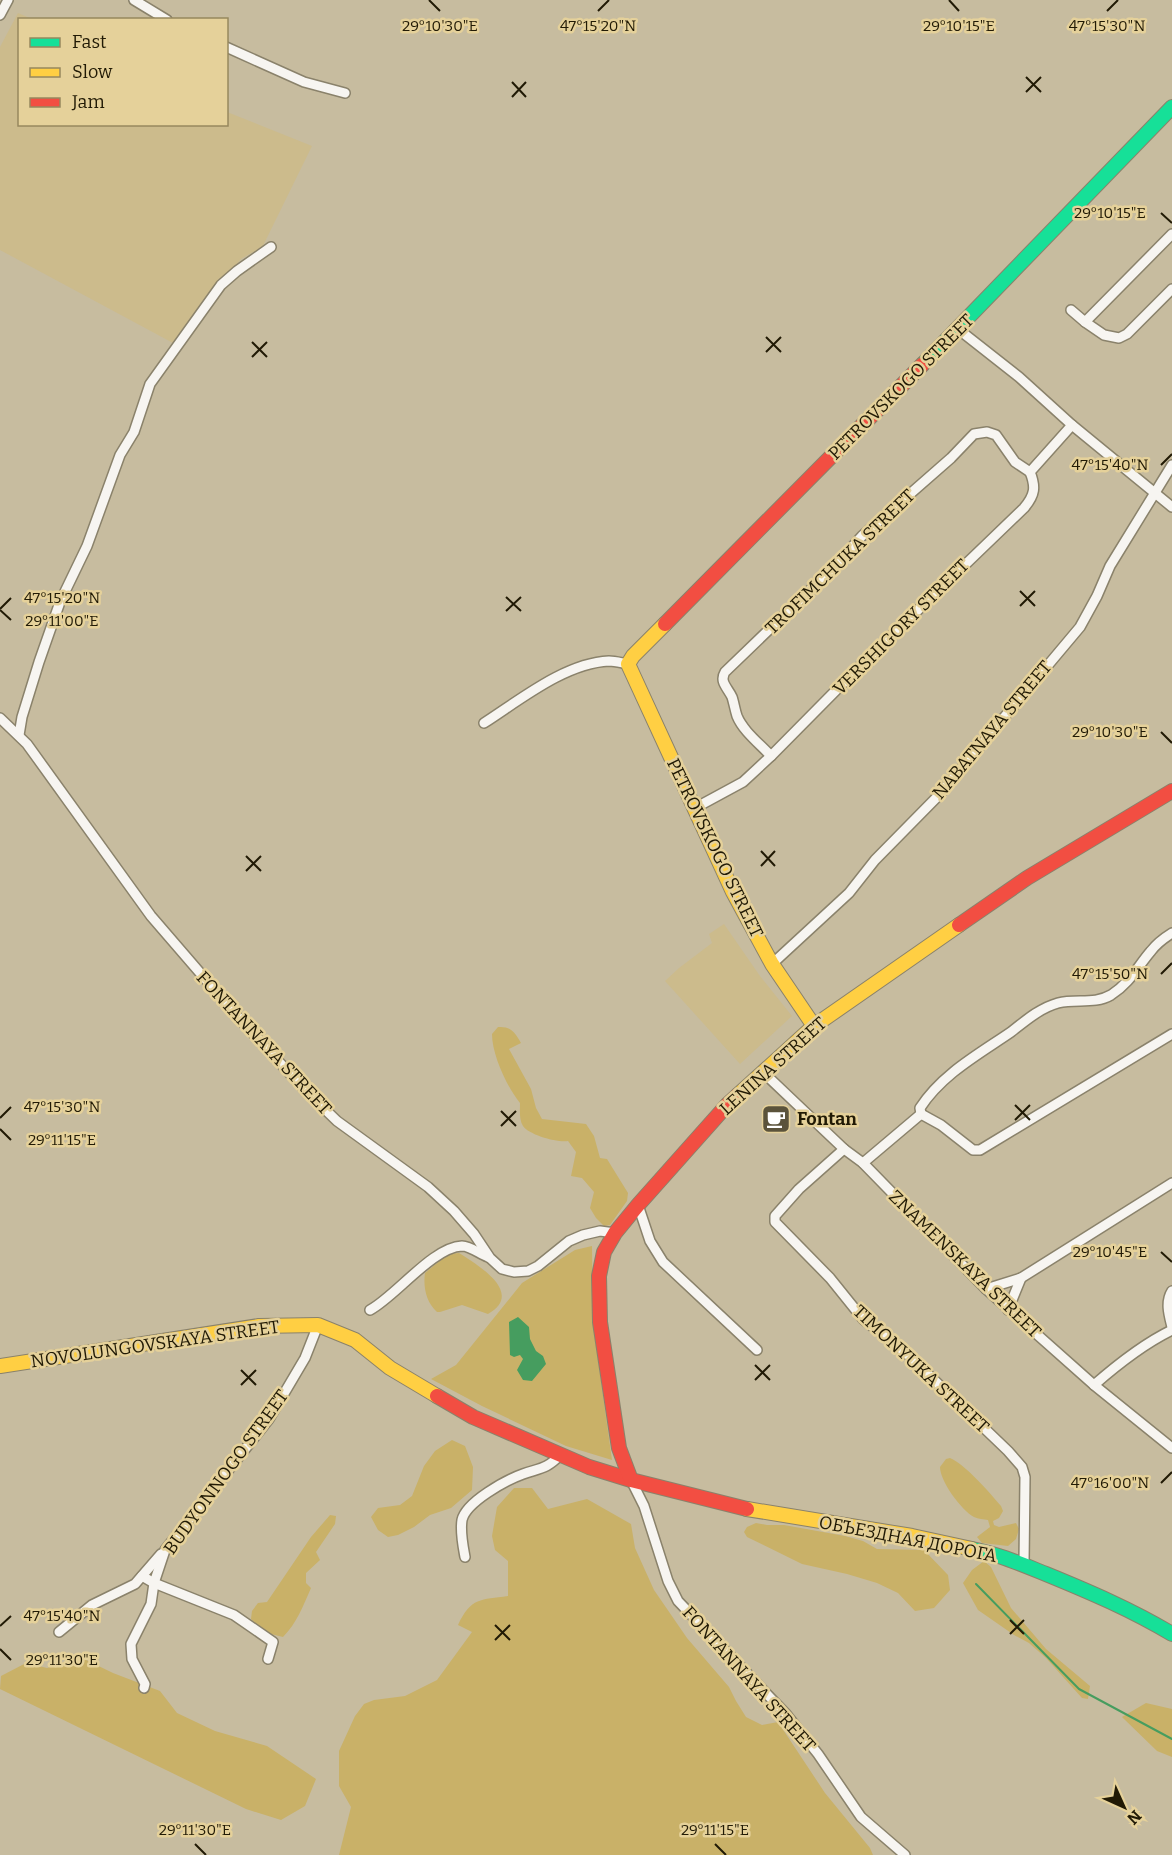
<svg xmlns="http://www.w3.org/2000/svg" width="1172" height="1855" font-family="Bitter,serif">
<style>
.built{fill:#ccbb8c}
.green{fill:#c9b168}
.water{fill:#469d5f}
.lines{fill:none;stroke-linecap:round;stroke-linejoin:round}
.stream{stroke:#469d5f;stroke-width:2}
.street-casing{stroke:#8a826b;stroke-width:12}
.fast-casing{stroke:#8a826b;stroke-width:16}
.slow-casing{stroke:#8a826b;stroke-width:16}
.jam-casing{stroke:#8a826b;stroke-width:16}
.street{stroke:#f7f5f1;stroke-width:9}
.fast{stroke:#16e098;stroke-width:14}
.slow{stroke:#ffcf43;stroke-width:14}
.jam{stroke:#f24e42;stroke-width:14}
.ticks{fill:none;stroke:#211a05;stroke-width:2}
.labels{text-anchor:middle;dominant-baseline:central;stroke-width:5;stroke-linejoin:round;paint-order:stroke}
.street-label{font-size:18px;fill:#211a05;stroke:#e5d19a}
.poi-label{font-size:18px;font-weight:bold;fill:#211a05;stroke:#e5d19a;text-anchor:start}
.ticks-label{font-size:15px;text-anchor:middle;fill:#211a05;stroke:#e5d19a;stroke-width:5;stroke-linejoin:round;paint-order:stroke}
</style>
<rect width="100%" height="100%" fill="#c7bc9f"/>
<g class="built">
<polygon points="18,13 32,19 20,20 20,124 226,124 227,112 312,146 258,256 253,252 241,259 173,343 0,250 0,47"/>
<polygon points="724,924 760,976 792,1016 740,1064 665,981 679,968 712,943 709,934"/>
</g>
<g class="green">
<path d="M498 1027C510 1026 515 1032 521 1043L509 1049 531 1089 536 1108 542 1119 586 1124 594 1136 600 1158 607 1159 628 1193 627 1201 610 1225 604 1226 596 1218 590 1208 594 1192 582 1178 571 1176 576 1152 568 1141C558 1143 529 1135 523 1126 519 1120 520 1110 520 1103 507 1087 492 1055 492 1034Z"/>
<polygon points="592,1246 593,1324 612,1460 566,1446 482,1406 431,1379 456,1365 522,1283 575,1250"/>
<path d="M459 1253C478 1265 525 1293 488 1314L462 1305 440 1312H437C426 1302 423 1287 425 1273L448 1254Z"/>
<polygon points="452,1440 465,1446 473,1467 472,1490 451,1508 430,1515 414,1527 398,1535 388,1537 378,1530 371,1517 378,1508 400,1505 412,1496 424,1466 435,1451"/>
<path d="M950 1458C966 1465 989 1492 1001 1506L1003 1511 999 1518 993 1521 994 1525 999 1527 1016 1523 1019 1529 1016 1539 1008 1546 982 1543 977 1537 990 1527 988 1520C984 1519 978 1519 974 1517 961 1510 940 1481 940 1467L946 1459Z"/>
<path d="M514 1488H532L548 1509 587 1499 631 1524 635 1548 654 1590 687 1638 729 1687 736 1701 746 1717 762 1725 778 1722 825 1793 870 1848 873 1855H339L351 1807 339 1786V1751L355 1716 364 1704 374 1700 405 1696 437 1680 472 1632 458 1625C471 1597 481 1600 508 1596V1561L495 1550 492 1536 497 1507Z"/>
<path d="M330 1515 336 1516 335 1524 316 1552 320 1560 306 1573V1583L311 1588C303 1606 297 1623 283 1637L263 1632 251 1619 252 1611 258 1603 267 1602 311 1537Z"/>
<polygon points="756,1523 767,1525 784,1525 845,1536 863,1541 877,1549 924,1550 948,1575 950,1590 934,1608 915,1611 898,1593 877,1583 847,1574 802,1564 747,1537 744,1532 747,1527"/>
<polygon points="984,1561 991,1567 1011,1608 1046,1649 1090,1686 1088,1699 1082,1698 1046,1658 1029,1643 1014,1635 978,1610 963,1583 972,1570"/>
<polygon points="80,1657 113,1673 160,1691 177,1713 215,1731 267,1746 316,1779 305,1806 281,1820 246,1809 0,1689 1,1676 26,1663 47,1668"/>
<polygon points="1146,1703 1172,1709 1172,1757 1157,1751 1122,1717"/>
</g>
<polygon class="water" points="518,1317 529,1327 530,1339 536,1351 543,1356 546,1364 532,1381 523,1380 517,1370 523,1359 520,1355 514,1357 510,1355 509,1322"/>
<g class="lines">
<polyline class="stream" points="976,1584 1079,1689 1172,1739"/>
<g class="street-casing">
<g id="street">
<polyline points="134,0 167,20"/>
<polyline points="0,15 8,0"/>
<polyline points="226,47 304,82 345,93"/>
<polyline points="1172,234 1085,322 1104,335 1119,338 1127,334 1172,289"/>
<polyline points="1071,310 1085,322"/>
<polyline points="958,329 1019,377 1072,425 1172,507"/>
<polyline points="0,718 27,744 151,916 245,1025 304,1089 337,1121 428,1187 454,1211 474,1234 490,1258 502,1269 514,1272 528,1271 538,1266 569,1241 583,1235 600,1231 615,1233"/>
<path d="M484 723C520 700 565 663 609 661 615 661 622 663 628 664"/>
<polyline points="19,735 22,717 39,662 60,602 87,546 120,455 134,432 150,384 221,285 237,271 271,247"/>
<path d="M771 756C760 744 743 731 737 716 735 710 734 703 732 697 728 688 719 682 725 672L833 568 862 536 951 458 974 434 987 432 996 435 1015 462 1030 472"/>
<path d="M695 808 743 782 771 756 864 662 1024 508C1035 495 1036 487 1030 472L1072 425"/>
<polyline points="772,964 849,893 875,860 939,795 1080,627 1097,596 1110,566 1172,465"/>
<polyline points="764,1073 844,1149 863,1163 986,1289 1094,1385 1172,1448"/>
<polyline points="921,1114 941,1125 973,1150 980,1150 1172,1034"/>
<polyline points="844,1149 799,1189 775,1216 775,1222 830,1278 863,1319 906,1353 1008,1451 1022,1467 1025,1477 1024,1564"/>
<path d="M863 1163 921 1114 920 1108C942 1074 979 1054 1011 1032 1025 1021 1040 1008 1058 1003 1076 998 1094 1005 1111 995 1130 983 1138 966 1151 951 1157 943 1164 938 1172 933"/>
<polyline points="638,1205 650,1241 663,1262 757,1350"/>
<polyline points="986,1289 1021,1278 1172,1183"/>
<path d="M1172 1291C1165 1302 1169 1315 1172 1327"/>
<path d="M370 1310C396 1296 433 1247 462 1246 470 1246 480 1254 488 1257"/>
<polyline points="1008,1310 1021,1278"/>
<path d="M1094 1385C1118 1364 1143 1344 1172 1330"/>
<polyline points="631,1480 644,1506 668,1581 678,1601 786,1714 818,1754 861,1817 905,1855"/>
<path d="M465 1557C463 1546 460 1532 462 1520 466 1502 506 1480 523 1474 540 1468 547 1469 560 1455"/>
<polyline points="142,1576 154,1583 234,1615 273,1642 268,1659"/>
<polyline points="59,1632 92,1605 135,1584 161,1554"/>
<polyline points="144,1688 145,1684 132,1659 131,1644 151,1604 154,1583 165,1550 269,1419 305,1358 318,1325"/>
</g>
</g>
<g class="fast-casing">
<g id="fast">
<polyline points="923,364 1172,107"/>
<path d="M972 1549C998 1554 1021 1564 1046 1574 1090 1592 1132 1610 1172 1634"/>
</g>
</g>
<g class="slow-casing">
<g id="slow">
<polyline points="665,624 633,656 628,664 733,892 772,964 814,1026"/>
<polyline points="738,1095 814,1026 959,925"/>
<polyline points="0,1366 259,1326 318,1325 355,1340 390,1368 437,1396"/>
<polyline points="747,1509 912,1536 972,1549"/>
</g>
</g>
<g class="jam-casing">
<g id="jam">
<polyline points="665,624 923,364"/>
<polyline points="959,925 1027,878 1172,791"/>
<polyline points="437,1396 473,1417 589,1467 631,1480 747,1509"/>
<polyline points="631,1480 619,1448 600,1322 599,1276 604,1252 615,1233 638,1205 727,1105 738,1095"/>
</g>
</g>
<use href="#street" class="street"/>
<use href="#fast" class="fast"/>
<use href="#slow" class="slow"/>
<use href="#jam" class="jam"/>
</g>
<path class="ticks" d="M429 0 440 11M949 0 959 11M598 11 609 0M1107 11 1118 0M1026 77 1041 92M512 82 526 97M1026 92 1041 77M512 97 526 82M1161 213 1172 223M766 337 781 352M252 342 267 357M766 352 781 337M252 357 267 342M1161 465 1172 454M1020 591 1035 606M506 597 521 611M1020 606 1035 591M0 609 11 598M0 610 11 620M506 611 521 597M1161 732 1172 743M761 851 775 866M246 856 261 871M761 866 775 851M246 871 261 856M1161 974 1172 963M1015 1105 1030 1120M501 1111 516 1126M0 1118 11 1107M1015 1120 1030 1105M501 1126 516 1111M0 1129 11 1140M1161 1252 1172 1262M755 1365 770 1380M241 1370 256 1385M755 1380 770 1365M241 1385 256 1370M1161 1483 1172 1472M1010 1620 1024 1634M495 1625 510 1640M0 1626 11 1616M1010 1634 1024 1620M495 1640 510 1625M0 1649 11 1660M195 1844 206 1855M715 1844 726 1855"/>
<defs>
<g id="cafe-square" transform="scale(1.5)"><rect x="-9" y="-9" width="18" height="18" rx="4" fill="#5b533b" stroke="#e5d19a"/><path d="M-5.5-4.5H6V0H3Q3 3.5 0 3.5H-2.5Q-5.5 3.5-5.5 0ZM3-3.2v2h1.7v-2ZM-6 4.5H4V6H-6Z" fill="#fff"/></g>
</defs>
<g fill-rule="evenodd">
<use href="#cafe-square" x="776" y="1119"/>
</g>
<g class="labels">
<g class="street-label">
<text transform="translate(901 387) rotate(-45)">PETROVSKOGO STREET</text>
<text transform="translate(840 562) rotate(-44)">TROFIMCHUKA STREET</text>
<text transform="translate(901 627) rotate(-45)">VERSHIGORY STREET</text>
<text transform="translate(992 730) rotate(-50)">NABATNAYA STREET</text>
<text transform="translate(715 848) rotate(64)">PETROVSKOGO STREET</text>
<text transform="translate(264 1043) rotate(47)">FONTANNAYA STREET</text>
<text transform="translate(773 1066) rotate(-42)">LENINA STREET</text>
<text transform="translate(965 1264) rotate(44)">ZNAMENSKAYA STREET</text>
<text transform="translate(155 1344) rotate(-8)">NOVOLUNGOVSKAYA STREET</text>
<text transform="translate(921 1369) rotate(43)">TIMONYUKA STREET</text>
<text transform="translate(226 1472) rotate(-54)">BUDYONNOGO STREET</text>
<text transform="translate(908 1539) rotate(11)">ОБЪЕЗДНАЯ ДОРОГА</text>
<text transform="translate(749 1679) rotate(48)">FONTANNAYA STREET</text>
</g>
<g class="poi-label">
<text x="797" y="1119">Fontan</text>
</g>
</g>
<g class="ticks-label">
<text x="440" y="31">29°10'30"E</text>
<text x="598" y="31">47°15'20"N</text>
<text x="959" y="31">29°10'15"E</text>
<text x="1107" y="31">47°15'30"N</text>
<text x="1110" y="218">29°10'15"E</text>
<text x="1110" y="470">47°15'40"N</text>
<text x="62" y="603">47°15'20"N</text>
<text x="62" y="626">29°11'00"E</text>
<text x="1110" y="737">29°10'30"E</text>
<text x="1110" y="979">47°15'50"N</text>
<text x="62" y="1112">47°15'30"N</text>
<text x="62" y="1145">29°11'15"E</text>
<text x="1110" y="1257">29°10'45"E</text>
<text x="1110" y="1488">47°16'00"N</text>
<text x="62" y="1621">47°15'40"N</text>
<text x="62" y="1665">29°11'30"E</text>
<text x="195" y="1835">29°11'30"E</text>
<text x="715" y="1835">29°11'15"E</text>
</g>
<rect x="18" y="18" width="210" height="108" fill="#e5d19a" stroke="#97885e" stroke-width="1.5"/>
<rect x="30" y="38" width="30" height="9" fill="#16e098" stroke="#97885e" stroke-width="1.5"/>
<text x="72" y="48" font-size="18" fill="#211a05">Fast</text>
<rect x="30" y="68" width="30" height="9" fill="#ffcf43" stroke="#97885e" stroke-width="1.5"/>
<text x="72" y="78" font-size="18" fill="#211a05">Slow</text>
<rect x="30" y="98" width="30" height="9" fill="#f24e42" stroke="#97885e" stroke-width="1.5"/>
<text x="72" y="108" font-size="18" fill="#211a05">Jam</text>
<g transform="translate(1124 1807) rotate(135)" stroke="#e5d19a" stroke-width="4.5" paint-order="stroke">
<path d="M0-4.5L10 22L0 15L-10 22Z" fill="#211a05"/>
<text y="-9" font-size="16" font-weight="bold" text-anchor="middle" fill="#211a05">N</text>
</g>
</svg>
